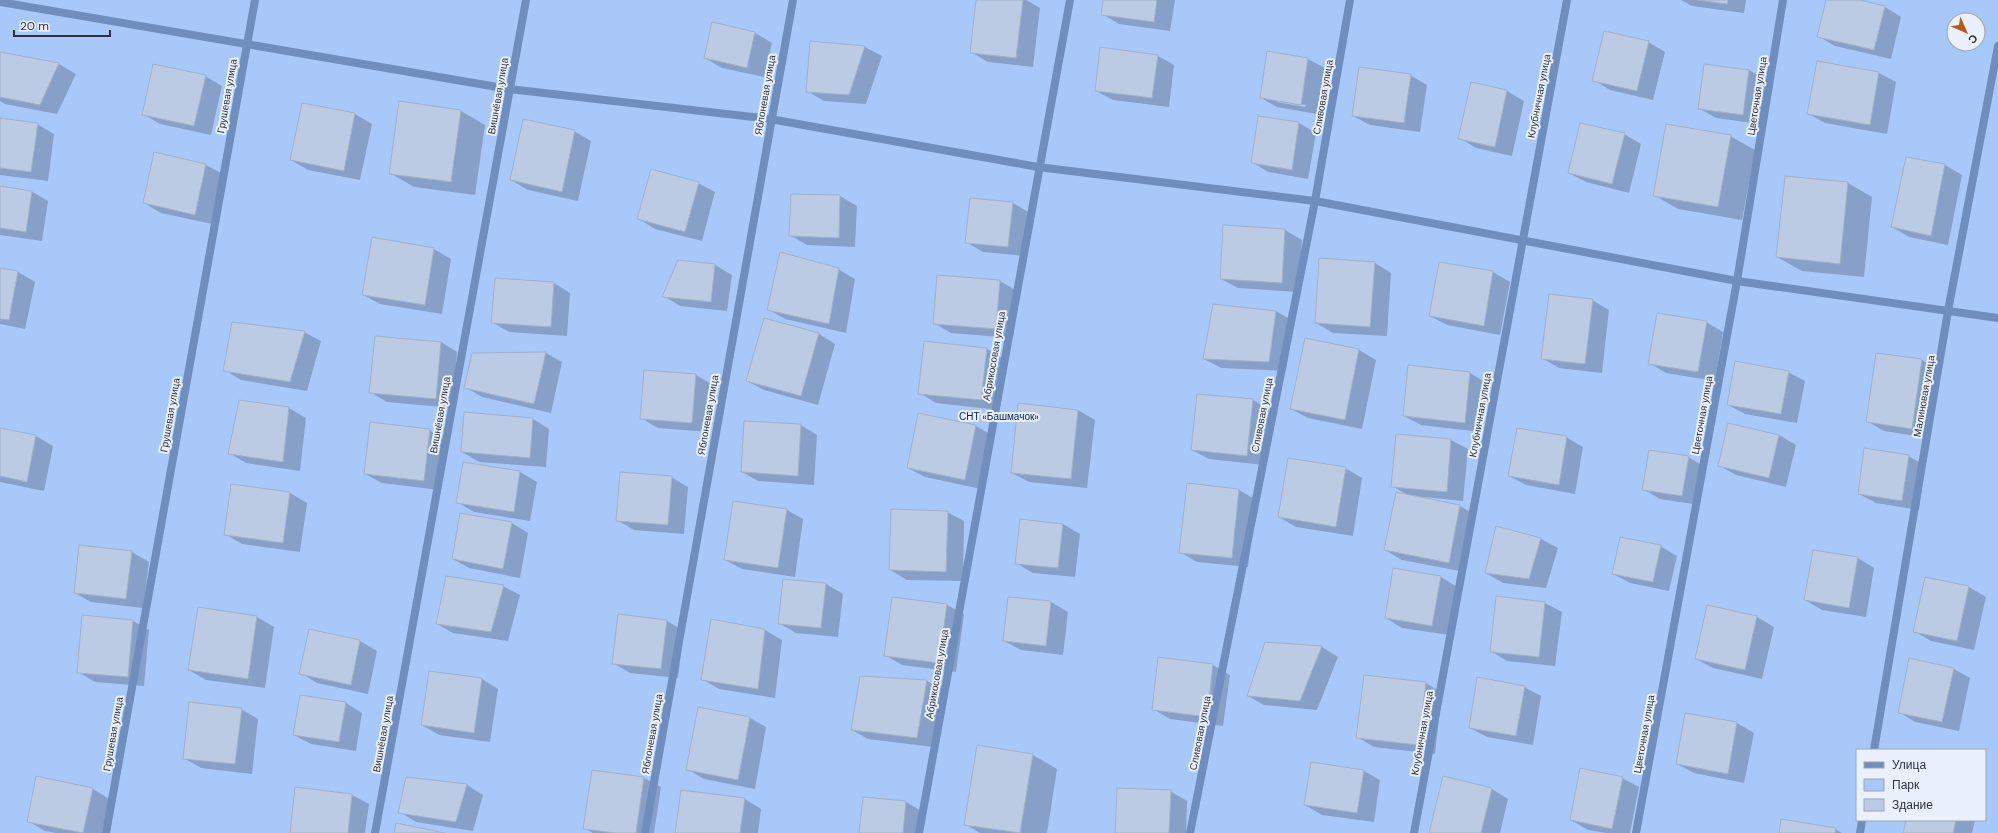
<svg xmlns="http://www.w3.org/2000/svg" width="1998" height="833" font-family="'DM Sans',sans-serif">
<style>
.green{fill:#a9c8fa;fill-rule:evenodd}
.shadow{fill:#0003;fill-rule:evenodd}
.building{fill:#bbcbe4;stroke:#a0b0c8}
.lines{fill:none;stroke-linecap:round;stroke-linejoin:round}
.street{stroke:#6f8ebe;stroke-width:8}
.labels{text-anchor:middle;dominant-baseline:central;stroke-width:4;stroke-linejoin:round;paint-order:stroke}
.street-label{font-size:10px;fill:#2c323c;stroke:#ebf1fc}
.park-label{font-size:10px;fill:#002564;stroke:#ebf1fc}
</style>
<rect width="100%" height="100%" fill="#d5e5ff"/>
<path class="green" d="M0 0H1998V833H0ZM1954 20H1978V44H1954ZM1857 750H1985V820H1857Z"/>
<g class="shadow">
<polygon points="977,0 1026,0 1040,8 1033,67 988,62 971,52"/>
<polygon points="1104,0 1175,0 1170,31 1119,24 1102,14"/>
<polygon points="1681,0 1746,0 1744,13 1692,6"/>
<polygon points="1827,0 1856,0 1885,7 1901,17 1891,59 1835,46 1818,36"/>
<polygon points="713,24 755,33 772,43 764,77 722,68 705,58"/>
<polygon points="811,42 865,47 882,56 866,104 824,101 807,91"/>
<polygon points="1648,42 1665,52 1653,100 1610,90 1594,80"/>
<path d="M1268 52 1308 59 1325 68 1317 114 1277 107 1261 98ZM1277 100 1306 105 1305 107 1277 102Z"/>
<polygon points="0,53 59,64 76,74 57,114 5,104 0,101"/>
<polygon points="1158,56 1174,65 1169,107 1113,100 1096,91"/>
<polygon points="1818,62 1879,73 1896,82 1887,134 1825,123 1809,114"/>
<polygon points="1705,65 1749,70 1766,80 1760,124 1716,118 1700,109"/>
<polygon points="1410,75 1427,85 1420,132 1370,125 1353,116"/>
<polygon points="205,76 222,86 211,135 160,124 143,114"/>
<polygon points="1507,91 1524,101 1512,156 1476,148 1460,138"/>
<polygon points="302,104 355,114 372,124 360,180 308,170 291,160"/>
<polygon points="461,111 485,125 475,195 414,187 390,173"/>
<polygon points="1259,117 1299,123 1316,133 1308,179 1268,172 1252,162"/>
<polygon points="0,119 37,124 54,134 48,181 0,175"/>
<polygon points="574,131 591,141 578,201 528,190 511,180"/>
<polygon points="1624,134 1641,144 1629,193 1586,182 1569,173"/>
<polygon points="1730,136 1755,150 1742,220 1678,209 1654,195"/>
<polygon points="155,154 206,165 223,174 212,224 161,213 144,203"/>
<polygon points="1906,158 1945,165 1962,175 1948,245 1909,237 1892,227"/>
<polygon points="1786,177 1848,183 1872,197 1864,277 1802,271 1777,257"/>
<polygon points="698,183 715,192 702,241 655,229 639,219"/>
<polygon points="0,187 31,191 48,201 42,241 0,235"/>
<polygon points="840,196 857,206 855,247 807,245 790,235"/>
<polygon points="971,199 1013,203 1030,213 1025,256 983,252 966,242"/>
<polygon points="1224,226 1285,230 1302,240 1298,292 1238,288 1221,279"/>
<polygon points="372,239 434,249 451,259 442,314 380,304 363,295"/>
<polygon points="678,261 715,265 732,275 727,311 680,306 664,296"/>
<polygon points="1375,263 1391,273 1387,336 1333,333 1316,323"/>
<polygon points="1440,263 1493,272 1510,282 1500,335 1447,325 1430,316"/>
<polygon points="0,269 18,272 35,282 25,329 0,324"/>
<polygon points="838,269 855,279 846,333 785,319 769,310"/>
<polygon points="1000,281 1017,291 1013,338 951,333 934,323"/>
<polygon points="554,283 570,293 567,336 509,332 492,322"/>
<polygon points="1592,300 1609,310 1602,373 1559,368 1542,358"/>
<polygon points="1214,305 1276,311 1293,321 1286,371 1221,368 1204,359"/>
<polygon points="1706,322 1723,332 1715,381 1666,373 1649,363"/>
<polygon points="304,332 321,341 307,391 241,380 225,370"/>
<polygon points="819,334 835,344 818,405 764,390 747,381"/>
<polygon points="1306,340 1359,350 1376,360 1362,429 1308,418 1291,409"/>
<polygon points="441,342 457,352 452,408 387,402 370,392"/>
<polygon points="925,342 987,349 1004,359 998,410 936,403 920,393"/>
<polygon points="546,353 562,362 551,413 482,397 465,387"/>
<polygon points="1877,354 1922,360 1939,370 1929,438 1884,431 1867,421"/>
<polygon points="1788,372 1805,381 1797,423 1745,414 1728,405"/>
<polygon points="1470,373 1487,383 1481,432 1421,425 1404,416"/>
<polygon points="696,375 713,385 709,432 658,428 641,418"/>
<polygon points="1253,400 1270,410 1264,465 1209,459 1192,450"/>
<polygon points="289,408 306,418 300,471 246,463 229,453"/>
<polygon points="1078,410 1095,420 1087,488 1029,482 1012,473"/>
<polygon points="919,414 976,426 993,436 981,489 925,477 908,468"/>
<polygon points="533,419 549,429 546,467 479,462 462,452"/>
<polygon points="1729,424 1779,435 1796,445 1786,487 1736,475 1720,466"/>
<polygon points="801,425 817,435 814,485 758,481 742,472"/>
<polygon points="0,429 36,436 53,446 44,491 0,482"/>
<polygon points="429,430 446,440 440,490 382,483 365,474"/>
<polygon points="1397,435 1451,440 1468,449 1463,501 1424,497 1424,499 1460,506 1476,515 1465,572 1402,560 1385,550 1408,495 1392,486"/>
<polygon points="1566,437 1583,447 1575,494 1526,485 1509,476"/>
<polygon points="1908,456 1925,465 1919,510 1876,503 1859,494"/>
<polygon points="1688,457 1705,467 1699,505 1660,499 1643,489"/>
<polygon points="464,463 520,472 537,482 530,521 474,512 457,502"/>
<polygon points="1345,468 1362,478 1353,536 1296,527 1279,517"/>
<polygon points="671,477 688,487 684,534 634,530 617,520"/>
<polygon points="1188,485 1239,490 1256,500 1248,567 1197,562 1180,552"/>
<polygon points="290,493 307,503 300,552 242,544 225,534"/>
<polygon points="787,510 803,519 795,577 742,569 725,560"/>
<polygon points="947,512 964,521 963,581 907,580 890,570"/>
<polygon points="1021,520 1063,524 1080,534 1075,577 1033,573 1016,563"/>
<polygon points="512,523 528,533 520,578 469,568 453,559"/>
<polygon points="1541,539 1558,548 1546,588 1503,583 1486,573"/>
<polygon points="1660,546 1677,556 1669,591 1630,583 1613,574"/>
<polygon points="132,552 149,562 143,608 91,602 75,593"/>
<polygon points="1858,558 1874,568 1866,617 1822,610 1805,600"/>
<polygon points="1441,577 1457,587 1449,635 1402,628 1386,618"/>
<polygon points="1925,578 1969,587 1986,597 1974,650 1931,641 1914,631"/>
<polygon points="826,584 843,594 838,637 796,633 779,623"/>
<polygon points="503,586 520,595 508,641 453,633 437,624"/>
<polygon points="1497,597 1545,603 1562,612 1555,666 1507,661 1491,651"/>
<polygon points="1051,602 1068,612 1063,655 1021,650 1004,641"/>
<polygon points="947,605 964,614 956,672 902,665 885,655"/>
<polygon points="198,608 257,617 274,627 265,688 206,680 189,670"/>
<polygon points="619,615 667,621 684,631 678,678 630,673 613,663"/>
<polygon points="1757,617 1774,627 1762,679 1713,668 1696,659"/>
<polygon points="133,621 149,630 144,686 95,682 78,672"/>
<polygon points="765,630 782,640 775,698 719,689 702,679"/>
<polygon points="310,631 360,641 377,651 368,694 317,683 301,673"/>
<polygon points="1266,643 1322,647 1338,657 1317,710 1264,705 1248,696"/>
<polygon points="1159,659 1213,665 1230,675 1223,726 1170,719 1153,709"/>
<polygon points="1954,669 1970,678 1959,731 1915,722 1899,712"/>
<polygon points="861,677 927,681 944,690 933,747 868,739 852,730"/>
<polygon points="482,679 498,689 490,742 439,735 422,725"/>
<polygon points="1426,683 1442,693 1435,754 1374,747 1357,737"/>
<polygon points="1524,687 1541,696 1533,745 1487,737 1470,728"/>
<polygon points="346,703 362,713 356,751 311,744 294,735"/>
<polygon points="241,709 258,719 252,774 201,768 184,758"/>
<polygon points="1686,714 1737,723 1754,733 1744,783 1694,773 1677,764"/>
<polygon points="750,718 766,727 755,789 704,779 687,769"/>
<polygon points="1033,755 1057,769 1047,833 980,833 965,824"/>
<polygon points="1364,771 1380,780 1374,822 1322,815 1305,805"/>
<polygon points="644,778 661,787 654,833 593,833 584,828"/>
<polygon points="1622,778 1639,787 1630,833 1606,833 1588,830 1571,820"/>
<polygon points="467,785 483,795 473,831 416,822 400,812"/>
<polygon points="296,788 352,795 369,804 365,833 291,833"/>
<polygon points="93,789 109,799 102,833 56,833 45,831 28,821"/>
<polygon points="1492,789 1508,799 1500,833 1430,833"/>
<polygon points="1170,791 1187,801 1186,833 1116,833"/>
<polygon points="864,798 906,802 923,812 920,833 860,833"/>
<polygon points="745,799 761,809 758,833 676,833"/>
<polygon points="1907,820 1975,820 1972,833 1904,833"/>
<polygon points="1835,829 1842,833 1780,833"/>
</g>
<g class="building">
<polygon points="976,0 1023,0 1016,58 970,53"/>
<polygon points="1103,0 1157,0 1154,22 1101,15"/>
<polygon points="1697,0 1728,0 1727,4"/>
<polygon points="1826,0 1860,0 1885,6 1874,50 1817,37"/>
<polygon points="712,22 755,32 747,68 704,58"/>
<polygon points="1604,31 1649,41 1637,91 1592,81"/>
<polygon points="810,41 865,46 849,95 806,92"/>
<polygon points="1100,47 1158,55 1152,98 1095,91"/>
<polygon points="1267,51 1308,58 1301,105 1260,98"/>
<polygon points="0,52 59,63 40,105 0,97"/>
<polygon points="1817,61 1879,72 1870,125 1807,114"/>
<polygon points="153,64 206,75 194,126 142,115"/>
<polygon points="1704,64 1749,70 1743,115 1698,109"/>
<polygon points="1359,67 1411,74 1404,123 1352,116"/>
<polygon points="1471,82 1507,90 1495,147 1458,139"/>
<polygon points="399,101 461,110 451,182 389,174"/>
<polygon points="302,103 355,113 344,171 290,160"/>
<polygon points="1258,116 1299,122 1292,170 1251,163"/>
<polygon points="0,118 38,123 31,172 0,168"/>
<polygon points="523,119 575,130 562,192 510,180"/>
<polygon points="1580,123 1625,133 1612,184 1568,173"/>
<polygon points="1666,124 1731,135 1718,207 1653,196"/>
<polygon points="154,152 206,164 195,215 143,203"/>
<polygon points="1906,157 1945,164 1931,236 1891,227"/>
<polygon points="651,169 699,182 685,232 637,219"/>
<polygon points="1785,176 1848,182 1840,264 1776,257"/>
<polygon points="0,186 32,191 26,232 0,228"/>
<polygon points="791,194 840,195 839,238 789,236"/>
<polygon points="970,198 1013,202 1008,247 965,243"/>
<polygon points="1223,225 1285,229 1282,283 1220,279"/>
<polygon points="372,237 434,248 425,305 362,295"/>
<polygon points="780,252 839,268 829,324 767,310"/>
<polygon points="1319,258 1375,262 1370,327 1315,323"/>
<polygon points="678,260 715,264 711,302 662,297"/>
<polygon points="1439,262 1493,271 1484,326 1429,316"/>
<polygon points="0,268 18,271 9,320 0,319"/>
<polygon points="937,275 1000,280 996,329 933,324"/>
<polygon points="495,278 554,282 551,327 491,323"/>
<polygon points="1549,294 1593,299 1585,364 1541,359"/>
<polygon points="1213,304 1276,311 1269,362 1203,359"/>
<polygon points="1657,313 1707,321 1698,372 1648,364"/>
<polygon points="764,318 819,333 801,396 746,381"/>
<polygon points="232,322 305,331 290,382 223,371"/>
<polygon points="375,336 441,342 436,399 369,393"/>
<polygon points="1305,338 1359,349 1345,420 1290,409"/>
<polygon points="924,341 987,348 981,400 918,394"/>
<polygon points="546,352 534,404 464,388 472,353"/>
<polygon points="1876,353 1922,359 1912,429 1866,422"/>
<polygon points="1735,361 1789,371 1781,414 1727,405"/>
<polygon points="1408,365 1470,372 1465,423 1403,416"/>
<polygon points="644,370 696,374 692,423 640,419"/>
<polygon points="1197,394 1253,399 1247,456 1191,450"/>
<polygon points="239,400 289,407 283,462 228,454"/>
<polygon points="1018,403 1078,410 1071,479 1011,473"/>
<polygon points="464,412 533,418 530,458 461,452"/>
<polygon points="918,413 976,425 965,480 907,468"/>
<polygon points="744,421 801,424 798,476 741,472"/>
<polygon points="370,422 430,429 424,481 364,474"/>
<polygon points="1728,423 1779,435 1769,478 1718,466"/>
<polygon points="0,428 36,435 27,482 0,476"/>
<polygon points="1517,428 1567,436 1559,485 1508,476"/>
<polygon points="1396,434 1451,439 1447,492 1391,487"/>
<polygon points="1864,448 1909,455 1902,501 1858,494"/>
<polygon points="1649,450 1689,456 1682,496 1642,490"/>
<polygon points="1288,458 1346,467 1336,527 1278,517"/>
<polygon points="463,462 520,471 514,512 456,503"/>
<polygon points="620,472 672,476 668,525 616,521"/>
<polygon points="1187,483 1239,489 1232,558 1179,553"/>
<polygon points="231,484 290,492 283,543 224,535"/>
<polygon points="1396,492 1460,505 1449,563 1384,550"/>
<polygon points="733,501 787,509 778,568 724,560"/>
<polygon points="891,509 948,511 946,572 889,570"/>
<polygon points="460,513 512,522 503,569 452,559"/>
<polygon points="1020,519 1063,524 1058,568 1015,564"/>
<polygon points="1496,526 1541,538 1529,579 1485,573"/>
<polygon points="1620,537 1661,545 1653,582 1612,574"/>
<polygon points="79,545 132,551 126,599 74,593"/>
<polygon points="1813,550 1858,557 1849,608 1804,600"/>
<polygon points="1393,568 1441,576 1432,626 1385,618"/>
<polygon points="446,576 504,585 491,632 436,624"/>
<polygon points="1925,577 1969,586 1957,641 1913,632"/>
<polygon points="783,579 826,583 821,628 778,624"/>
<polygon points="1496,596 1545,602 1539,657 1490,652"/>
<polygon points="892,597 947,604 939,663 884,656"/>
<polygon points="1008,597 1051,601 1046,646 1003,641"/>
<polygon points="1707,605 1757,616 1745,670 1695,659"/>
<polygon points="198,607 257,616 248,679 188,670"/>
<polygon points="618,614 667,620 661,669 612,664"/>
<polygon points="82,615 133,620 128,677 77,673"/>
<polygon points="711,619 765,629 758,689 701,680"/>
<polygon points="309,629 360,640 351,685 299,674"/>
<polygon points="1265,642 1322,646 1300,701 1247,696"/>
<polygon points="1158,657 1213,664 1207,717 1152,710"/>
<polygon points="1909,658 1954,668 1942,722 1898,713"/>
<polygon points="429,671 482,678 474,733 421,725"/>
<polygon points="1364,675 1426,682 1418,745 1356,738"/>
<polygon points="860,676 927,680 917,738 851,730"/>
<polygon points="1477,677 1525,686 1516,736 1469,728"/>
<polygon points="300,695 346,702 339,742 293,735"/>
<polygon points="189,702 242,708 235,764 183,759"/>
<polygon points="698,707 750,717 738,780 686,770"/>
<polygon points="1685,713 1737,722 1728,774 1676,764"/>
<polygon points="977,745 1033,754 1020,833 964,825"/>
<polygon points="1311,762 1364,770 1357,813 1304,805"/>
<polygon points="1580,768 1623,777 1612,829 1570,820"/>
<polygon points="592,770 644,777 636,833 615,833 583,829"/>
<polygon points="36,776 93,788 83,833 27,822"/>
<polygon points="1443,776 1492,788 1481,833 1429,833"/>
<polygon points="406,777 467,784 456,822 398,813"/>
<polygon points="295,787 352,794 348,833 290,833"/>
<polygon points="1117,788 1171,790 1169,833 1115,833"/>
<polygon points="681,790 745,798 740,833 675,833"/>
<polygon points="863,797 906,801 903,833 859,833"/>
<polygon points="1781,819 1836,828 1835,833 1779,833"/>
<polygon points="1906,820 1956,820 1953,833 1903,833"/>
<polygon points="396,823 445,833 394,833"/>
</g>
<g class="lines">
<g class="street">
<polyline points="0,2 509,89 770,119 1038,167 1315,201 1737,281 1998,318"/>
<polyline points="1874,750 1948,311 1998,46"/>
<polyline points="106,833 255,0"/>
<polyline points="375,833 526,0"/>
<polyline points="645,833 793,0"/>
<polyline points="919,833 1070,0"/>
<polyline points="1190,833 1315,201 1350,0"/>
<polyline points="1414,833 1567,0"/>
<polyline points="1636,833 1737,281 1783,0"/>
<polyline points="1860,833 1862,820"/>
</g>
</g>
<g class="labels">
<g class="street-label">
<text transform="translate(765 95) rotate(-80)">Яблоневая улица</text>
<text transform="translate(227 96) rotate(-80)">Грушевая улица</text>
<text transform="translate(498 96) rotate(-80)">Вишнёвая улица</text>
<text transform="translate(1539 96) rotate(-79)">Клубничная улица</text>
<text transform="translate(1757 96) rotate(-81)">Цветочная улица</text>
<text transform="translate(1323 97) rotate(-80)">Сливовая улица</text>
<text transform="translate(994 356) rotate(-80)">Абрикосовая улица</text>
<text transform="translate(1924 396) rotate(-80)">Малиновая улица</text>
<text transform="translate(170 415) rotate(-80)">Грушевая улица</text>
<text transform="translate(440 415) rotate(-80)">Вишнёвая улица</text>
<text transform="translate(708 415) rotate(-80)">Яблоневая улица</text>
<text transform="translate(1262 415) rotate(-79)">Сливовая улица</text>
<text transform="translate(1480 415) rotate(-80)">Клубничная улица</text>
<text transform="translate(1702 415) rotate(-80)">Цветочная улица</text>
<text transform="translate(937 674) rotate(-80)">Абрикосовая улица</text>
<text transform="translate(1200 733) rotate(-79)">Сливовая улица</text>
<text transform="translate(1422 733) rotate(-80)">Клубничная улица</text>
<text transform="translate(113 734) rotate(-80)">Грушевая улица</text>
<text transform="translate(383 734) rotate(-80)">Вишнёвая улица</text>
<text transform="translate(652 734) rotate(-80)">Яблоневая улица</text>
<text transform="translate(1644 734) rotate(-80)">Цветочная улица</text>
</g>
<g class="park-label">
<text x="999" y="416">СНТ «Башмачок»</text>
</g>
</g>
<rect x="1856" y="749" width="130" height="72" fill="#ebf1fc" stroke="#9fa5af"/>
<rect x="1864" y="762" width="20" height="6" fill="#6f8ebe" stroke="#9fa5af"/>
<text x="1892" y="769" font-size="12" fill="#2c323c">Улица</text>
<rect x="1864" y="779" width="20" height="12" fill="#a9c8fa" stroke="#9fa5af"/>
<text x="1892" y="789" font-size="12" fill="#2c323c">Парк</text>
<rect x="1864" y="799" width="20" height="12" fill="#bbcbe4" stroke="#9fa5af"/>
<text x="1892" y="809" font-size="12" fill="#2c323c">Здание</text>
<g transform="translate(1966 32) rotate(135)"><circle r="19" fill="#ebf1fc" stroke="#9fa5af"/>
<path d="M0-3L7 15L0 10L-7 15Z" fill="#ba5a16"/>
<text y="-6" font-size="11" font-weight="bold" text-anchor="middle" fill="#2c323c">С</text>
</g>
<path d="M14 30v6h96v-6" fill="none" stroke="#2c323c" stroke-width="2"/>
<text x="20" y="30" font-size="12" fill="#2c323c" stroke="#ebf1fc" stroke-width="3" paint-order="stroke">20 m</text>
</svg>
